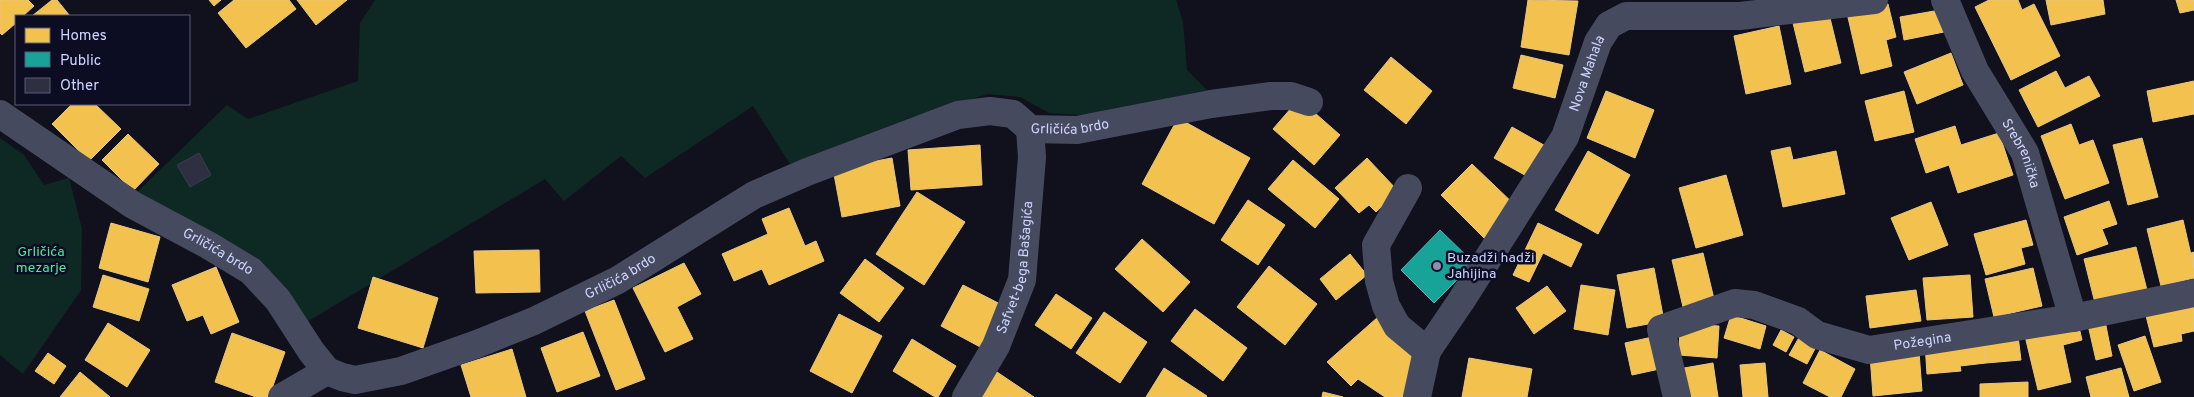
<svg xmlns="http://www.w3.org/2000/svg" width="2194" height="397" font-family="Overpass,sans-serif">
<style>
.green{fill:#0e2923}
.homes{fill:#f2c14e;stroke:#e7c683}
.public{fill:#17a398;stroke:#4eb1b7}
.building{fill:#2e2f40;stroke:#3a3c52}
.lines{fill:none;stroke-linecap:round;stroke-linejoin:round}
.minor{stroke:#454a5e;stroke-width:28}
.poi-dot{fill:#8b8fb0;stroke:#0c0d22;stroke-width:2}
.labels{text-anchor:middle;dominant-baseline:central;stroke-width:5;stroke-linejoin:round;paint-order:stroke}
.street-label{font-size:14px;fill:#cdd3ff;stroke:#0c0d22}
.park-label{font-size:14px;fill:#50e89d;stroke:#0c0d22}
.poi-label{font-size:14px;fill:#cdd3ff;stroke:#0c0d22;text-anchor:start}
</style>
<rect width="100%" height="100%" fill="#11111d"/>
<g class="green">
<polygon points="375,0 1176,0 1183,22 1187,70 1207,90 1095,116 1049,113 1020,97 988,94 910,118 790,164 753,106 645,178 621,156 564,201 545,179 305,323 131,198 227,105 248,119 358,81 360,23"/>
<polygon points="0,138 24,155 44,185 69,178 82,229 81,290 23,374 0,355"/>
</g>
<g class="homes">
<polygon points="0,0 28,0 34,6 23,16 16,16 16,23 2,35 0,33"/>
<polygon points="52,0 57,0 70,16 32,16"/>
<polygon points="209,0 221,0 214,6"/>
<polygon points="234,0 289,0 296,9 246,48 218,13"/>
<polygon points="297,0 347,0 316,25"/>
<polygon points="1528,0 1578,1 1569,55 1521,47"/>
<polygon points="1989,0 2018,0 2022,10 2034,4 2060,56 2011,80 1975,7"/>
<polygon points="2046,0 2103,0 2105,14 2051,25"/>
<polygon points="2176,0 2194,0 2194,10 2180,13"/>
<polygon points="1888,4 1896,37 1886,40 1892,66 1861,74 1847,13"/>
<polygon points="1940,10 1944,32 1904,40 1900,17"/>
<polygon points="1829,14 1841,63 1805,72 1793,23"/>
<polygon points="1779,26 1791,84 1746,94 1734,36"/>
<polygon points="1951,53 1963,85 1917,104 1904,72"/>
<polygon points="1521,55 1563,65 1555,98 1513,88"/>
<polygon points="1391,57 1432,91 1406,124 1364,90"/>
<polygon points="2056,71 2065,88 2089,76 2100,96 2038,127 2019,90"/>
<polygon points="2194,81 2194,114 2153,122 2147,91"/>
<polygon points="1606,91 1654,110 1635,158 1587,138"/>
<polygon points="1904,91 1914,132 1875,141 1865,101"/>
<polygon points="1299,99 1340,135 1314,165 1273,129"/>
<polygon points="72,104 95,104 121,129 89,161 52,124"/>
<polygon points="1178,118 1250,158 1214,224 1142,184"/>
<polygon points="2071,124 2079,145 2093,140 2109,183 2065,199 2041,136"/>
<polygon points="1955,126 1961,145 1999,133 2013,175 1958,193 1949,165 1926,173 1915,139"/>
<polygon points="1512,127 1549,148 1532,179 1494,158"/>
<polygon points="128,134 159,164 133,191 102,160"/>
<polygon points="2142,138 2158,197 2128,205 2113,145"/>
<polygon points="980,145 982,185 911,190 908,150"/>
<polygon points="1790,147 1793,160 1836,151 1845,194 1783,207 1771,151"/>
<polygon points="1588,151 1630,175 1598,234 1555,210"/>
<polygon points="892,158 900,206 842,217 833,169"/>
<polygon points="1367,158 1398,191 1376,212 1369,205 1359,213 1335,188"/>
<polygon points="1293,160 1339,199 1315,228 1268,189"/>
<polygon points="1472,164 1518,208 1486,240 1441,195"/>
<polygon points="1726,175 1743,235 1696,248 1679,188"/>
<polygon points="917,192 965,222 924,285 876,254"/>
<polygon points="1248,200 1285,225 1258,265 1221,240"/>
<polygon points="2109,201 2117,224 2102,229 2108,244 2077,255 2064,217"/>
<polygon points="1931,202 1948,245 1909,260 1891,218"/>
<polygon points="789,208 805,246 816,241 824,261 769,285 762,269 734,281 722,254 768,234 762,219"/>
<polygon points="2026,220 2033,245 2021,248 2025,264 1986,275 1974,234"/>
<polygon points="2183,220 2194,268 2194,278 2161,286 2147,229"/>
<polygon points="111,223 160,237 148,282 99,268"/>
<polygon points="1538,223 1582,244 1571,267 1543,253 1529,282 1513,275"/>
<polygon points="1142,239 1190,282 1163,312 1115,269"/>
<polygon points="2136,247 2148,294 2096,307 2084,259"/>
<polygon points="539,250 540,292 476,293 474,251"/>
<polygon points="2194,252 2194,268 2191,253"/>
<polygon points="1703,253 1714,299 1683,307 1672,260"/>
<polygon points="1350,254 1367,275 1336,300 1320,279"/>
<polygon points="865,259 904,288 879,322 840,293"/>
<polygon points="684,263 701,294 677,307 693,339 665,352 633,288"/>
<polygon points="1269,266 1317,304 1285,345 1237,307"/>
<polygon points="216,267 239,322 211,334 203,315 187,321 172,285"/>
<polygon points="1654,268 1664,321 1627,328 1617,275"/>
<polygon points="2033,268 2042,306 1994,317 1985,279"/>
<polygon points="103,275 149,289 139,321 93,307"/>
<polygon points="1970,275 1973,317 1927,320 1923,278"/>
<polygon points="373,277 438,298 423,348 358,328"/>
<polygon points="963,285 1006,307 984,349 941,326"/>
<polygon points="1581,285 1615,290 1608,335 1574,329"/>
<polygon points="1547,286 1566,311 1534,334 1516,308"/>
<polygon points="1916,290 1921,321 1870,328 1866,296"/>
<polygon points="1056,294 1092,318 1071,349 1035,325"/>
<polygon points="614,300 645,379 616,390 585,311"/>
<polygon points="2194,300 2194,331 2181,334 2182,341 2154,347 2145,312"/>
<polygon points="1195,309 1247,348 1223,381 1171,341"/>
<polygon points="1104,312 1147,342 1120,383 1076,353"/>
<polygon points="839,314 882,336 852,393 810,371"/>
<polygon points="1731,315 1766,326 1760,349 1724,338"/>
<polygon points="1378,317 1418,355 1404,397 1385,397 1358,379 1351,386 1327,362"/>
<polygon points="2105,321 2112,356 2096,360 2088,325"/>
<polygon points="108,323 150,350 127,387 85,360"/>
<polygon points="2078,323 2082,340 2063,345 2071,382 2038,390 2025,336"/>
<polygon points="1680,324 1719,326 1717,358 1679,355"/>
<polygon points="1781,330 1794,337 1786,352 1773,345"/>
<polygon points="583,332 600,376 557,392 541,348"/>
<polygon points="232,333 285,352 269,397 256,397 215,382"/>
<polygon points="1801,334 1818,343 1807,364 1789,355"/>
<polygon points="1657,336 1664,368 1632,375 1625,343"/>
<polygon points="2018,336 2021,360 1986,363 1984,339"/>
<polygon points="2145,336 2161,382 2134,391 2118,345"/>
<polygon points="912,339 956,366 938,397 935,397 893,371"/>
<polygon points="1984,339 1986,363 1960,366 1961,371 1927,374 1925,344"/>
<polygon points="512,349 526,397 471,397 461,365"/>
<polygon points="1820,350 1855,369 1841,397 1830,397 1803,383"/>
<polygon points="1919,352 1922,391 1873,396 1870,355"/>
<polygon points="48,353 66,366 54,384 35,371"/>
<polygon points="1469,358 1532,369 1527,397 1462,397"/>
<polygon points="1713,363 1718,397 1688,397 1684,368"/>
<polygon points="1765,363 1768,397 1743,397 1740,365"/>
<polygon points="1164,368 1207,396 1206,397 1146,397"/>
<polygon points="2121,368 2129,397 2091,397 2086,377"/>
<polygon points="994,370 1034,397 976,397"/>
<polygon points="80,372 110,397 60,397"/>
<polygon points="2028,382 2028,397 1980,397 1980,384"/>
<polygon points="1323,392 1343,397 1322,397"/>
</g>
<polygon class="public" points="1440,230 1474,263 1434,303 1401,270"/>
<polygon class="building" points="199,153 211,175 190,187 177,165"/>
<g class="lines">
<g class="minor">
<path id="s1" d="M1945 0 1975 71 2025 153 2073 318"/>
<path id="s2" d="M0 114 133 205 208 245 251 271 278 300 311 351 327 371 342 377 355 380 401 371 477 344 534 321 618 280 754 195 807 172 958 115 990 111 1013 114 1030 129 1077 130 1211 104 1271 96H1291L1309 102"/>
<polyline points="1408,188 1376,245 1379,281 1386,306 1397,326 1427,351"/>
<polyline points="282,397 327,371"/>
<path id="s3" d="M966 397 996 346 1022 280 1032 157 1030 129"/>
<path id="s4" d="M1417 397 1427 351 1461 301 1565 137 1598 42 1609 25 1626 16H1740L1874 0"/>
<path id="s5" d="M1677 397 1661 329 1735 303 1754 305 1798 321 1817 335 1869 350 2073 318 2194 293"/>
</g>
</g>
<circle class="poi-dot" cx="1437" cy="266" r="5"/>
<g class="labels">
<g class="street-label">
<text stroke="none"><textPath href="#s4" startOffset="369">Nova Mahala</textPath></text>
<text stroke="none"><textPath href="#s2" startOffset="1232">Grličića brdo</textPath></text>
<text stroke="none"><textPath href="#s1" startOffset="172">Srebrenička</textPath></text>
<text stroke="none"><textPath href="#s2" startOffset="258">Grličića brdo</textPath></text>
<text stroke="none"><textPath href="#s3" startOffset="141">Safvet-bega Bašagića</textPath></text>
<text stroke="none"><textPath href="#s2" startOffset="738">Grličića brdo</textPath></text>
<text stroke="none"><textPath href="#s5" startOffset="346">Požegina</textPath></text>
</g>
<g class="park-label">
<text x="41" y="252">Grličića<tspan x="41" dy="16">mezarje</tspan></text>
</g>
<g class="poi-label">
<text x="1447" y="258">Buzadži hadži<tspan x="1447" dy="16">Jahijina</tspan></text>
</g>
</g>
<rect x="15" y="15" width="175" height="90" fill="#0c0d22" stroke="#595c7a"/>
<rect x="25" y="28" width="25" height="15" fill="#f2c14e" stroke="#595c7a"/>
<text x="60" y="40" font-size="15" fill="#cdd3ff">Homes</text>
<rect x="25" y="52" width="25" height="15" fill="#17a398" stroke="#595c7a"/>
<text x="60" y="65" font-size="15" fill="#cdd3ff">Public</text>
<rect x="25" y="78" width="25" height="15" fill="#2e2f40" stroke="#595c7a"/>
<text x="60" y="90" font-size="15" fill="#cdd3ff">Other</text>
</svg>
